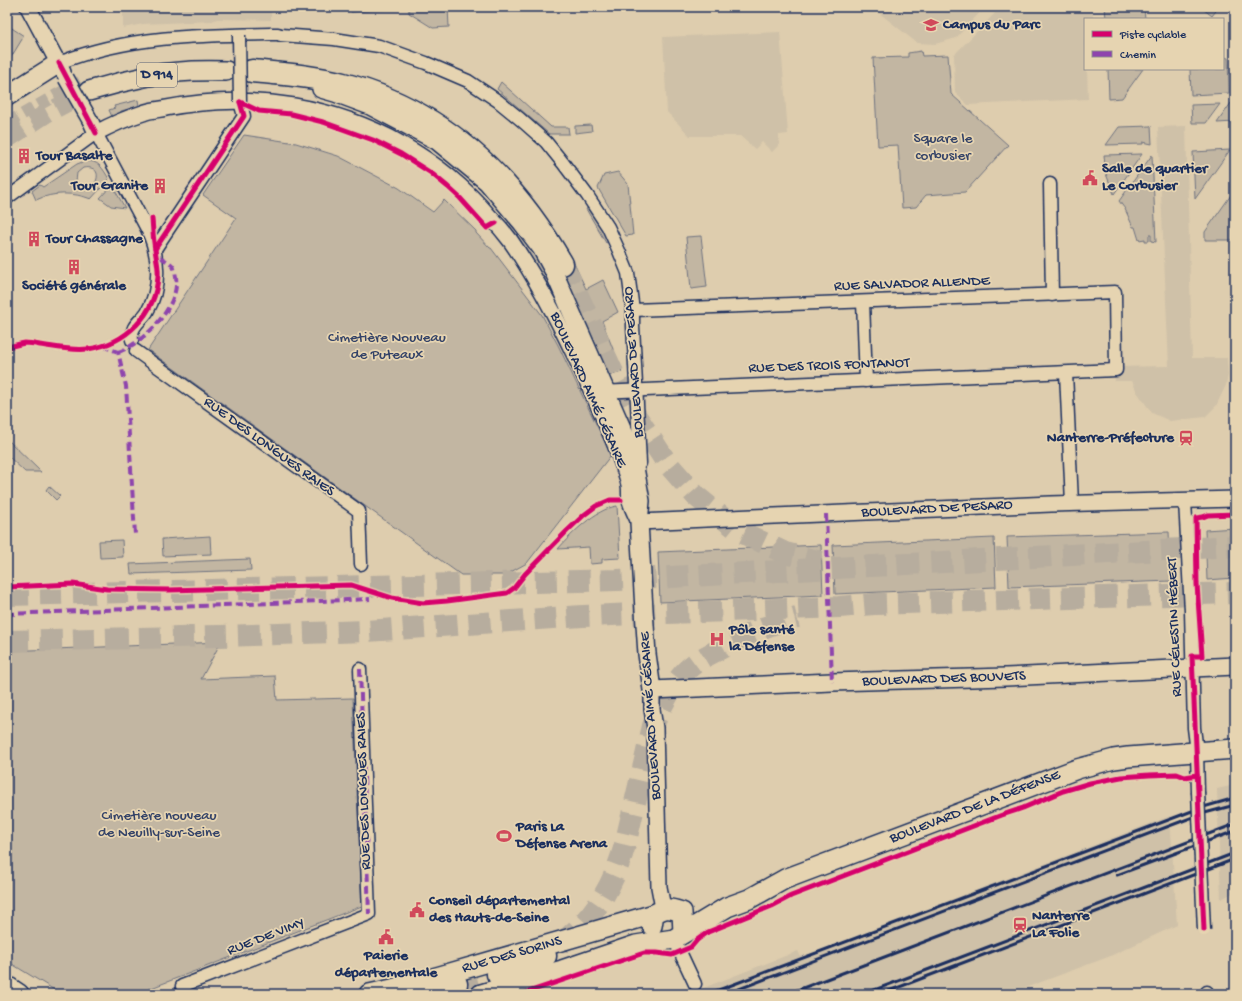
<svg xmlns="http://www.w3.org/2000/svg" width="1242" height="1001" font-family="'Gochi Hand',sans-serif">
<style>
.built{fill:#cfc1a8}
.green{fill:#c2b6a2;stroke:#6e7280;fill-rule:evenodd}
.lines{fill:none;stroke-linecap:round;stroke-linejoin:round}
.minor-tunnel{stroke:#b7ad9e;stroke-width:12;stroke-dasharray:12 6;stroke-linecap:butt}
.primary-tunnel{stroke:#b7ad9e;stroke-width:19;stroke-dasharray:19 10;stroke-linecap:butt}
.motorway-tunnel{stroke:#b7ad9e;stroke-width:22;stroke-dasharray:22 11;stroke-linecap:butt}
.minor-casing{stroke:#1b2f5e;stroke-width:15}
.tertiary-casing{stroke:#1b2f5e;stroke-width:18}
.secondary-casing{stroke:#1b2f5e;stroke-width:20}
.primary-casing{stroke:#1b2f5e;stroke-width:22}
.motorway-casing{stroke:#1b2f5e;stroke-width:25}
.minor{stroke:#e6d4b1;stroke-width:12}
.tertiary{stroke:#e6d4b1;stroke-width:15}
.secondary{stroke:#e6d4b1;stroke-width:17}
.primary{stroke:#e6d4b1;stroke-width:19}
.motorway{stroke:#e6d4b1;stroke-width:22}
.rail{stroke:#1b2f5e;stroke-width:3}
.minor-bridge-casing{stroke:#1b2f5e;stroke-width:15;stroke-linecap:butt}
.tertiary-bridge-casing{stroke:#1b2f5e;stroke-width:18;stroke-linecap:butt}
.minor-bridge{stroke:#e6d4b1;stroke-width:12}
.tertiary-bridge{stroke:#e6d4b1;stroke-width:15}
.quiet{stroke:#8e44ad;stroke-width:4;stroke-dasharray:8 4;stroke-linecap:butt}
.cycleway-casing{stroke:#e6d4b1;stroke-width:8}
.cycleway{stroke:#d6006c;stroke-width:5}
.labels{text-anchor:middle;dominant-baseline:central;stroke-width:3.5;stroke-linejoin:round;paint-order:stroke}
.shield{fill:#e6d4b1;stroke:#586077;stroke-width:1}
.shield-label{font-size:14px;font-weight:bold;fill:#1b2f5e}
.poi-label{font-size:15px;font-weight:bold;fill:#1b2f5e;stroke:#e6d4b1;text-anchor:start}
.park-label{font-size:15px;fill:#344368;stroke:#e6d4b1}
.street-label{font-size:15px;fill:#1b2f5e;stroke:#e6d4b1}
</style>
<rect width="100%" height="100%" fill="#decdae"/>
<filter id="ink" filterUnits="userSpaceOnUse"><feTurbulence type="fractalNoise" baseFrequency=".025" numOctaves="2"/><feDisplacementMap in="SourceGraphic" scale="8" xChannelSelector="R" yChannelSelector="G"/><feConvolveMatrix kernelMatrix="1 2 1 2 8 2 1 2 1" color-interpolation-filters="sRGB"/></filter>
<g filter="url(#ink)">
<g class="built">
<polygon points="125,7 271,7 271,20 217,19 212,21 143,24 123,28 123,13"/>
<polygon points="875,7 985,7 956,38 935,44 917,43 878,12"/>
<polygon points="1001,7 1093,7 1093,18 1085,19 1085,69 1087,69 1088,99 968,105 955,93 954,55"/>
<polygon points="780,32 788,134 779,135 779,145 772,152 762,142 755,149 740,136 690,136 667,112 663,37"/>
<polygon points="1186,126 1192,358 1227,358 1228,375 1226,385 1216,406 1205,417 1170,421 1152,413 1137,392 1132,381 1115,381 1114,367 1169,366 1158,127"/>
<polygon points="1235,785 1235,892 1221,899 1217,789"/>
<polygon points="1170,816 1177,925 1108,957 1009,994 688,994 798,951 801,957"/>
</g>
<g class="green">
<polygon points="350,7 407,7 407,8 351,12"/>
<polygon points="409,7 448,7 449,27 433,28 409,13"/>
<polygon points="650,7 780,7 658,11"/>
<polygon points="1105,7 1144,7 1145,19 1106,19"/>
<polygon points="1204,7 1219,7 1212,16 1203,9"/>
<polygon points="7,25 24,36 7,64"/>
<polygon points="921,51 922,56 948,55 951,94 1008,145 965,192 926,195 916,207 902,208 898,145 878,146 873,58 908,57 908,53"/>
<polygon points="1223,57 1228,58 1229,93 1191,95 1190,69 1223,69"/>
<polygon points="1108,69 1143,69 1122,98 1109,99"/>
<polygon points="501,82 551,127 568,127 569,134 549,134 497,89"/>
<polygon points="138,100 139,106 121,111 118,117 113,119 109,110 115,108 114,106"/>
<polygon points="1231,103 1235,103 1235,122 1217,123"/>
<polygon points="1220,104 1206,123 1192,123 1191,105"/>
<polygon points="591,125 592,131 575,133 575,126"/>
<polygon points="1151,126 1152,144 1143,142 1143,144 1106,145 1119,127"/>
<polygon points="244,135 296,143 338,156 399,188 433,212 444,200 476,231 476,233 490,248 491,248 542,315 558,345 611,455 527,563 505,575 461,575 148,350 236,218 203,195"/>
<polygon points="1230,150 1195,199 1193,152"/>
<polygon points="1142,154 1114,194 1106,174 1104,155"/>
<polygon points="1152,155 1156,242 1151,241 1151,235 1149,235 1149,241 1145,241 1145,239 1139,240 1135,227 1133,227 1125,209 1119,201"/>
<path d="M85 161C99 160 103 169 109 179L91 199C73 192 53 192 36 200L32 191 40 185 43 187 77 164ZM83 168C113 163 88 208 76 181L77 173Z"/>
<polygon points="618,172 628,184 633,235 626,236 598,188 604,175"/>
<polygon points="112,185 125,208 111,206 100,198"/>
<polygon points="1231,195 1233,240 1205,240 1205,232"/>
<polygon points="590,207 609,241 606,243 586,209"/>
<polygon points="513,218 552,277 539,281 502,227"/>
<polygon points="701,236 707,287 691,289 686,237"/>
<polygon points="572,259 586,289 603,280 618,312 602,321 622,372 608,376 557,266"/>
<polygon points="7,439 41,472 25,472 7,455"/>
<polygon points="49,486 60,496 56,500 46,490"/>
<path d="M617 506 620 558 602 559V563L590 564 589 547 558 549C572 533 596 509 617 506Z"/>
<polygon points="1235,528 1235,578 1207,580 1205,530"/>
<polygon points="1169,532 1171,581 1009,587 1007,537"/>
<polygon points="210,536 211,554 163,556 162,539"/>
<polygon points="994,538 996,587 835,594 833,545"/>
<polygon points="122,540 123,557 100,558 99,541"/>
<polygon points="821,545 823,595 660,602 658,552"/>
<polygon points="250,559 251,570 131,574 130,564"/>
<polygon points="221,642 201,679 275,676 277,700 353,698 362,906 136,994 61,994 7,961 7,651"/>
</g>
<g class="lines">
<polyline class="minor-tunnel" points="7,123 58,94 84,80"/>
<polyline class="primary-tunnel" points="7,139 47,113 89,91"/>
<g class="motorway-tunnel">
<polyline points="562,264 575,289 616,379 636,416 667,463 696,496 739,531 785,553 821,562"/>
<polyline points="7,595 617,580 1235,546"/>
<polyline points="7,641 220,636 366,631 583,616 839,607 874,604 1235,593"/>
<path d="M560 944C595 918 613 886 625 845L653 726C661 707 671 686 686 671 696 661 708 655 720 649 745 635 769 624 797 617"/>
<polyline points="456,984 498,974"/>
</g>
<g class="minor-casing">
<g id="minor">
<polyline points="281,35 334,39 379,46 426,63 468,81 498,101 520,119 546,142 563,163 587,195 608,227 619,251 628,273 633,310 633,326 640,463"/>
<path d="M59 63C129 35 203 35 278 34"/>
<polyline points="1050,184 1052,295"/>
<path d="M7 198 96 133 147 229C159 254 162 287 147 312 140 322 130 326 132 340"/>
<polyline points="155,249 244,116 240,102"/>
<polyline points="863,302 866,381"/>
<polyline points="136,351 359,511 361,564"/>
<polyline points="1066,373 1072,503"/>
<polyline points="599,392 1116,370 1115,292 633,310"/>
<polyline points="1185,501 1191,611 1194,728 1197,752 1198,792"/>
<polyline points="674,939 695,984"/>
<polyline points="186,994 182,986 369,914 360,669"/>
<polyline points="1207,994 1207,992"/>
</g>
</g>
<g class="tertiary-casing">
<g id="tertiary">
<polyline points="28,7 63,72"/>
<path d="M91 122 96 133C111 125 127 118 143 113 150 110 158 110 166 108 207 100 252 99 294 106 370 119 440 158 490 217 497 224 504 232 510 240 536 277 556 316 575 356 590 387 605 419 618 452 622 463 627 474 629 485 630 490 629 496 630 501 632 508 636 516 639 522L1051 504 1235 499"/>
<polyline points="652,690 652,709 655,728 659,887 663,908"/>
</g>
</g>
<g class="secondary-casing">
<polyline id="secondary" points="321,89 335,93 370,106 437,141 487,182 522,223 541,248 553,270 632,451 641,501 639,522 644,610 647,654 652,690 832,682 1006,677 1235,666"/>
</g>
<g class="primary-casing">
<g id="primary">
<path d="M89 91C109 85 129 80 149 76 174 71 200 70 226 71"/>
<polyline points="7,96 59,63"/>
<path d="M652 926 654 914C666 907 669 908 682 912L683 933"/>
<polyline points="7,986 19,994"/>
<polyline points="369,994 392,989 440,976 654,914"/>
<polyline points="481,994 562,970 636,945 674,939 727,907 749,899 785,879 1077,769 1114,759 1128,757 1235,749"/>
</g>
</g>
<g class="motorway-casing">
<g id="motorway">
<path d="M252 71C283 74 313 76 343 84 442 110 512 177 562 264"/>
<polyline points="498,974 545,956"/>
<polyline points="418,994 456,984"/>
</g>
</g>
<use href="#minor" class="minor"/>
<use href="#tertiary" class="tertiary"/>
<use href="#secondary" class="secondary"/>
<use href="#primary" class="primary"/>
<use href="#motorway" class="motorway"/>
<g class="rail">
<polyline points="1117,875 1235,831"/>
<polyline points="708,994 1200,808 1235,798"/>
<polyline points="726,994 1201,814 1235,805"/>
<polyline points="787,994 1235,824"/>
<polyline points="864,994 1235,853"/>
<polyline points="881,994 1235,859"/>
</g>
<g class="minor-bridge-casing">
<g id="minor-bridge">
<polyline points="239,35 240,102"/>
<polyline points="1198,792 1204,930"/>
</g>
</g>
<g class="tertiary-bridge-casing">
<polyline id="tertiary-bridge" points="66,78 91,122"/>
</g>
<use href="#minor-bridge" class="minor-bridge"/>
<use href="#tertiary-bridge" class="tertiary-bridge"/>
<g class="quiet">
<polyline points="102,346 118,352 126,386 135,535"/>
<path d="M118 352C144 343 180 306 176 277 175 273 175 268 172 265 168 261 161 258 156 255"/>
<polyline points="826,514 832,682"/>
<polyline points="7,614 370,599"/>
<polyline points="360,669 369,914"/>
</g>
<g class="cycleway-casing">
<g id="cycleway">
<polyline points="59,63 96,133"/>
<polyline points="240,102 259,111 291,114 323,122 373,140 401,154 431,173 448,187 460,198 487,228 496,223"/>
<polyline points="155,249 244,116 240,102"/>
<path d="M7 347C13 346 19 344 25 343 30 343 35 344 40 345 56 347 73 351 88 349 126 344 156 314 158 276 159 267 156 258 155 249 153 239 153 229 152 219"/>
<polyline points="7,587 73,584 107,589 169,590 351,585 392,598 423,603 447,601 507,593 514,588 525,574 567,531 584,515 596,506 610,500 621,500"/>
<polyline points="1204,930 1193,678 1192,656 1202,656 1197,584 1196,518 1203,517 1208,515 1235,514"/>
<polyline points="522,994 644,953 657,953 672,955 691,947 697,940 708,932 772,906 791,896 1002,815 1023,808 1063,791 1090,783 1121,777 1149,775 1177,774 1185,777 1197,775"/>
</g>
</g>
<use href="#cycleway" class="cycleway"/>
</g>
</g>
<defs>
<g id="university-bare" transform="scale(1.2)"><path d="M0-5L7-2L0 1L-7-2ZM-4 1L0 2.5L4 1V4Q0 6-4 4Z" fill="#d1495b" stroke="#e6d4b1" stroke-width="2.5" paint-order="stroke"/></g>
<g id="building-bare" transform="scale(1.2)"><path d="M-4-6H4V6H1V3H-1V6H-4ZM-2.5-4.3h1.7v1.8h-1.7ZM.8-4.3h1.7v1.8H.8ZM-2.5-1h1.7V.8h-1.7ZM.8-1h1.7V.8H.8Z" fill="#d1495b" stroke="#e6d4b1" stroke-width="2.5" paint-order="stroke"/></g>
<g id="civic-bare" transform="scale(1.2)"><path d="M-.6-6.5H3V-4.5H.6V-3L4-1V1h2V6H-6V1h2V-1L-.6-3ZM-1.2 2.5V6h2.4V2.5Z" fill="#d1495b" stroke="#e6d4b1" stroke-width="2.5" paint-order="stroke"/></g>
<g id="station-bare" transform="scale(1.2)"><path d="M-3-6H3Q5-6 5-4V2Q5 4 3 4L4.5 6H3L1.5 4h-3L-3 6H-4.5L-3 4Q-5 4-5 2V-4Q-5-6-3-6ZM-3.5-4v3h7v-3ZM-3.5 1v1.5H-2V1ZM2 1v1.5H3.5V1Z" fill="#d1495b" stroke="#e6d4b1" stroke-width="2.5" paint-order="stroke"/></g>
<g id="hospital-bare" transform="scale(1.2)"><path d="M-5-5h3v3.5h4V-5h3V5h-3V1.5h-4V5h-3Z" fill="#d1495b" stroke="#e6d4b1" stroke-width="2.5" paint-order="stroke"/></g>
<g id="stadium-bare" transform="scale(1.2)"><path d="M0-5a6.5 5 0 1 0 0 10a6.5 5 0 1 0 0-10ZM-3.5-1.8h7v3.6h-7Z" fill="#d1495b" stroke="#e6d4b1" stroke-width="2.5" paint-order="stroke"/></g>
</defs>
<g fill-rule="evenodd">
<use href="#university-bare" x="931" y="25"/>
<use href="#building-bare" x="24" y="156"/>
<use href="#civic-bare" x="1090" y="178"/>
<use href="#building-bare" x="160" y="186"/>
<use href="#building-bare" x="34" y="239"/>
<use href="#building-bare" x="74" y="267"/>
<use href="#station-bare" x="1186" y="438"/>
<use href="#hospital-bare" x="717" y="639"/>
<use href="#stadium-bare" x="504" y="836"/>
<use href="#civic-bare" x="417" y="910"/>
<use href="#station-bare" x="1020" y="925"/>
<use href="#civic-bare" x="386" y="937"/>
</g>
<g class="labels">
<rect class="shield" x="137" y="63" width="40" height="24" rx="3"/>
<g class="shield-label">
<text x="157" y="75">D 914</text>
</g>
<g class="poi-label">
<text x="943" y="25">Campus du Parc</text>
<text x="36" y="156">Tour Basalte</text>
<text x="1102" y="169">Salle de quartier<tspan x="1102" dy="17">Le Corbusier</tspan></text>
<text x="148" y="186" text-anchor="end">Tour Granite</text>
<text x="46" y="239">Tour Chassagne</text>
<text x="74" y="286" text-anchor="middle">Société générale</text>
<text x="1174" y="438" text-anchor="end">Nanterre-Préfecture</text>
<text x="729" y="630">Pôle santé<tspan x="729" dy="17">la Défense</tspan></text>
<text x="516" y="827">Paris La<tspan x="516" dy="17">Défense Arena</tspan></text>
<text x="429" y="901">Conseil départemental<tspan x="429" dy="17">des Hauts-de-Seine</tspan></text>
<text x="1032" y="916">Nanterre<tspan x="1032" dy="17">La Folie</tspan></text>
<text x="386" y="956" text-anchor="middle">Paierie<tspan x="386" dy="17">départementale</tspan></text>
</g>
<g class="park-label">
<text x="943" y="139">Square le<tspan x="943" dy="17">corbusier</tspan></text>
<text x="387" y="338">Cimetière Nouveau<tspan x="387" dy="17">de Puteaux</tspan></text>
<text x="159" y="816">Cimetière nouveau<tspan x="159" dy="17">de Neuilly-sur-Seine</tspan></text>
</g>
<g class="street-label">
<text transform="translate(912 284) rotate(-2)">RUE SALVADOR ALLENDE</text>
<text transform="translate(634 362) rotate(-94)">BOULEVARD DE PESARO</text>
<text transform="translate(829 366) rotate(-2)">RUE DES TROIS FONTANOT</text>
<text transform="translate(588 390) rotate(66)">BOULEVARD AIMÉ CÉSAIRE</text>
<text transform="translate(269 447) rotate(36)">RUE DES LONGUES RAIES</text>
<text transform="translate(937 509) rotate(-3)">BOULEVARD DE PESARO</text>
<text transform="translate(1175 627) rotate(-92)">RUE CÉLESTIN HÉBERT</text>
<text transform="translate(944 679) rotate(-2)">BOULEVARD DES BOUVETS</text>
<text transform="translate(651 716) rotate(-94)">BOULEVARD AIMÉ CÉSAIRE</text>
<text transform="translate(364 791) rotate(-92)">RUE DES LONGUES RAIES</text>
<text transform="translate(975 807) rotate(-21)">BOULEVARD DE LA DÉFENSE</text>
<text transform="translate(266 937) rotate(-21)">RUE DE VIMY</text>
<text transform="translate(512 955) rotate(-16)">RUE DES SORINS</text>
</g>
</g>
<rect width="1242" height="1001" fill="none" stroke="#e6d4b1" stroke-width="24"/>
<rect x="12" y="12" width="1218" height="977" fill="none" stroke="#1b2f5e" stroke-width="1.5" filter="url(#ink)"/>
<rect x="1084" y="18" width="140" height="52" fill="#e6d4b1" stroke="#959290"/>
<rect x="1092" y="31" width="20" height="6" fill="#d6006c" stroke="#959290"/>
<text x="1120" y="38" font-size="12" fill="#1b2f5e">Piste cyclable</text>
<rect x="1092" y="51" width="20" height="6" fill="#8e44ad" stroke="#959290"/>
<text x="1120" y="58" font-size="12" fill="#1b2f5e">Chemin</text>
</svg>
